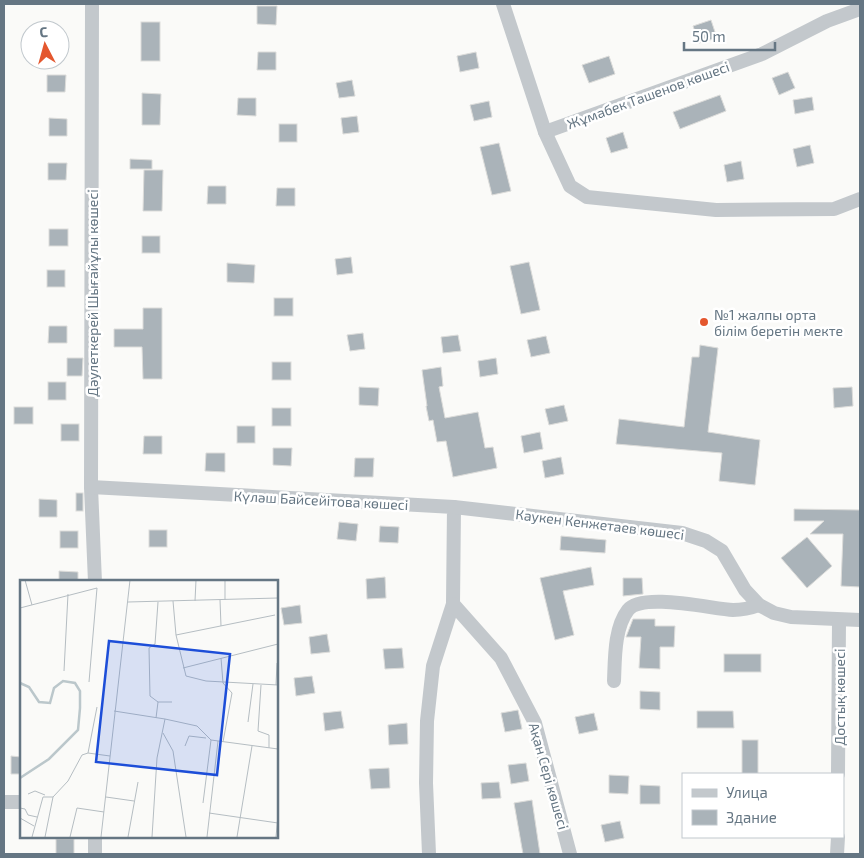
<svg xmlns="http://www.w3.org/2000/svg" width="864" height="858" font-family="'Exo 2',sans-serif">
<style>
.building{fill:#aab3b9;stroke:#dcdcda}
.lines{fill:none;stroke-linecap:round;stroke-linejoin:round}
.street{stroke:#c3c8cc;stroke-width:14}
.poi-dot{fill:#e4572e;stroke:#fff;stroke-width:2}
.labels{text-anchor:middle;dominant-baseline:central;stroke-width:5;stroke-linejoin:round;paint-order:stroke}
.street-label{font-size:14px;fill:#657683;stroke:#fff}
.poi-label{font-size:14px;fill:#657683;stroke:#fff;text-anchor:start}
.inset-river{fill:none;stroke:#bbc7cb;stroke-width:2.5}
.inset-road{fill:none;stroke:#b5bdc2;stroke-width:1}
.view{fill:#1d4ed8;fill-opacity:0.15;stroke:#1d4ed8;stroke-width:2.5}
.inset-edge{fill:none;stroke:#657683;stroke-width:2.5}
</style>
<rect width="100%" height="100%" fill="#fafaf8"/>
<g class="building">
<polygon points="257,6 277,6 276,25 257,24"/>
<polygon points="711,20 717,38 699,43 693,26"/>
<rect x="141" y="22" width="19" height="39"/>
<polygon points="258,52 276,52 276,70 257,70"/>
<polygon points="476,52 479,68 460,72 457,56"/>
<polygon points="609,56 615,74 589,83 582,65"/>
<polygon points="788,72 795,88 779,95 772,78"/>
<polygon points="47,75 66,75 65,92 47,92"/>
<polygon points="352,80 355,96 339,98 336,83"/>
<polygon points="142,93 161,94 160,125 142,125"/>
<polygon points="720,95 726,111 680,129 673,112"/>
<polygon points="812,97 814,110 795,114 793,100"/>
<polygon points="238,98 256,98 256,116 237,115"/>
<polygon points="489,101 492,117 474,121 470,105"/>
<polygon points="357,116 359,132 343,134 341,118"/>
<polygon points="49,118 67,119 67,136 49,136"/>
<rect x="279" y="124" width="18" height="18"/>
<polygon points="623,132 628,148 611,153 606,138"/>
<polygon points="499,143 511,191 492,195 480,147"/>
<polygon points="810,145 814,163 797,167 793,149"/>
<polygon points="130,159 152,160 152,169 130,169"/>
<polygon points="741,161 744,179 727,182 724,165"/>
<polygon points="48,163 67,163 66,180 48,180"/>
<polygon points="144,170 163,170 162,211 143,211"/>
<polygon points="208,186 226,186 226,204 207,204"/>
<polygon points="277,188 295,188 295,206 276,206"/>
<rect x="49" y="229" width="19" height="17"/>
<rect x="142" y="236" width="18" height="17"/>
<polygon points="351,257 353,273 337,275 335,259"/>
<polygon points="529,262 540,310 521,314 510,266"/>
<polygon points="227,263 255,265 254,283 227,282"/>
<rect x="47" y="270" width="18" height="17"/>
<rect x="274" y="298" width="19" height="18"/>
<polygon points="143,308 162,308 162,379 143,379 142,347 114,347 114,329 143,329"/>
<polygon points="49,326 67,326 67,343 48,343"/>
<polygon points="363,333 365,349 350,351 347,335"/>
<polygon points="458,335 461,351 443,353 441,337"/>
<polygon points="546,336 550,353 531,357 527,340"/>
<polygon points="700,345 718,348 708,432 760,440 755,485 719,481 722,453 616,444 619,419 684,427 692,357 699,357"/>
<polygon points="67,358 83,358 82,376 67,376"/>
<polygon points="496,358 498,374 480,377 478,361"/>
<rect x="272" y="362" width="19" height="18"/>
<polygon points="441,367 443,386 439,387 445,418 478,412 485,448 493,447 497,468 453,477 446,441 437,442 433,420 429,421 426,406 427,406 422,370"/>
<rect x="48" y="382" width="18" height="18"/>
<polygon points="359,387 379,388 378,406 359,405"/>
<polygon points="852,387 853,406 834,408 833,388"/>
<polygon points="564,405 568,421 549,425 545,409"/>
<rect x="14" y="407" width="19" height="17"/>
<rect x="272" y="408" width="19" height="18"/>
<rect x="61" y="424" width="18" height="17"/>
<rect x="237" y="426" width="18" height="17"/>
<polygon points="540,432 543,449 524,453 521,436"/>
<polygon points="144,436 162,436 162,454 143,454"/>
<polygon points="273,448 292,448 291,466 273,465"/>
<polygon points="206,453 225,453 225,472 205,471"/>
<polygon points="561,457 564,474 545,478 542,461"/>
<polygon points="355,458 374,458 373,477 354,477"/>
<rect x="76" y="493" width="7" height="18"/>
<polygon points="39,499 57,500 57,517 39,517"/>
<polygon points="794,509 860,510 860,587 841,586 843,534 810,534 824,521 794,521"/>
<polygon points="339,522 358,524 356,541 337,539"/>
<polygon points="380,526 399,527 398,543 379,542"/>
<rect x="149" y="530" width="18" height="17"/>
<rect x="60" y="531" width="18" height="17"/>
<polygon points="561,536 606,540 605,553 560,550"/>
<polygon points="807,537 832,566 807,588 781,558"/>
<polygon points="591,567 594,585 563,591 574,635 555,640 540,578"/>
<polygon points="59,571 78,572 78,582 59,582"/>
<polygon points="385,577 386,598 367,599 366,579"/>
<polygon points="623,578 642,578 643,594 623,596"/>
<polygon points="300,605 302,623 284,625 281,608"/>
<polygon points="633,619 655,619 655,626 675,626 674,647 660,647 660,669 639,668 641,637 626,637"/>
<polygon points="327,634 330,652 311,654 309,637"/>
<polygon points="402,648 404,668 385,669 383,649"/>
<rect x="724" y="654" width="37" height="18"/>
<polygon points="312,676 315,693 296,696 294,678"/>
<polygon points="640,691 660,692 660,710 640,709"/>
<polygon points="518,710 522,729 505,732 501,713"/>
<polygon points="341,711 344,728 325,731 323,713"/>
<polygon points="697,711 733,711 734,728 697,728"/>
<polygon points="594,713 598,730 579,734 575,717"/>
<polygon points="407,723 408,744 389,745 388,725"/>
<rect x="742" y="740" width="16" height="34"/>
<polygon points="11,756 21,757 21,774 11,774"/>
<polygon points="526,763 529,781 511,784 508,765"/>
<polygon points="389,768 390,788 371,789 369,769"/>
<polygon points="609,775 629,776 628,794 609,793"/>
<polygon points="499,782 501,798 482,799 481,783"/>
<polygon points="640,785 660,786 660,804 640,804"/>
<polygon points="532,800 540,854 523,854 514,803"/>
<polygon points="620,821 624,838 605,842 601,825"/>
<rect x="56" y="839" width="18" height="15"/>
</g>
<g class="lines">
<g class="street">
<polyline points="92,4 91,487 95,582"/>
<polyline points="503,4 545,132 570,186 587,197 716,210 834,209 860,199"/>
<polyline points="545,132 762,54 827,21 860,9"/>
<polyline points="91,487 454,507 453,604 433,666 427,721 426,783 429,854"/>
<polyline points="454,507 682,533 706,541 722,551 745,590 759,605 774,613 791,617 860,620"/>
<polyline points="453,604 501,658 535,723 570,854"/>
<path d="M614 681C615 659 614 628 628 610 642 592 712 609 733 610 742 610 751 608 759 605"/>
<polyline points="838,774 839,620"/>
<polyline points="4,802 21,802"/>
<polyline points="95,837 95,854"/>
<polyline points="837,854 838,837"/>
</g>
</g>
<circle class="poi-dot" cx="704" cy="322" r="5"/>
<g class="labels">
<g class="street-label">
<text transform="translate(648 95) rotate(-20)">Жұмабек Ташенов көшесі</text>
<text transform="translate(92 293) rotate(-90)">Дәулеткерей Шығайұлы көшесі</text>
<text transform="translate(321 500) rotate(3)">Күләш Байсейітова көшесі</text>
<text transform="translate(600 524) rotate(7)">Каукен Кенжетаев көшесі</text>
<text transform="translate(839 697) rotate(-90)">Достық көшесі</text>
<text transform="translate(549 776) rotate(74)">Ақан Сері көшесі</text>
</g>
<g class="poi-label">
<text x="714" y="314">№1 жалпы орта<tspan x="714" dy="16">білім беретін мекте</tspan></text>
</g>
</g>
<g transform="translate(20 580)">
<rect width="258" height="258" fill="#fafaf8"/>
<path class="inset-river" d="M0 103 9 107 19 122 30 123 34 108 43 101 55 103 60 111V128L58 150 29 179 0 198"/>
<path class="inset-road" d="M5 0 12 25M205 0V20M200 20 201 46M153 21 156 55 166 96 186 101 258 105M175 21 176 0M108 22 258 18M138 22 135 64 129 68 130 116 138 122H152M0 28 77 8 69 102M156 55 255 35M201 78 203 103 212 113 203 162M163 88 258 64M44 91 48 14M241 105 238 151 249 155V168M256 105 257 83M94 131 145 139 137 178 132 257M136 138 138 122M145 139 177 146 191 160 258 169M228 142 233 104M143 153 153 171 166 257M165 166 169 156 186 158M68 173 90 176M8 214 15 211 25 215M86 217 114 221M183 223 191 160M0 228 5 229 8 235 17 237M189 233 258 243M0 238 14 246M12 257 23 217H33M25 257 33 217 48 201 62 175 68 173 77 127M50 257 57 228 84 232M81 257 110 0M108 257 118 202M187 257 198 161M217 257 232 166M256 257 258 235"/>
<path class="view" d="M89 61 210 74 197 195 76 182Z"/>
<rect width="258" height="258" class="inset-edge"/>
</g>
<rect width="864" height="858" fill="none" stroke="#657683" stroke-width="10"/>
<rect x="682" y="773" width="162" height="65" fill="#ffffff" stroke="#c1c8cd"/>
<rect x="692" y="789" width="25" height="8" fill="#c3c8cc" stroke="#c1c8cd"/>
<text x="726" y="798" font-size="15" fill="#657683">Улица</text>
<rect x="692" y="810" width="25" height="15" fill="#aab3b9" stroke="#c1c8cd"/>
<text x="726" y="823" font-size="15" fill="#657683">Здание</text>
<g transform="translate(45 45) rotate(354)"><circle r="24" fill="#ffffff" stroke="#c1c8cd"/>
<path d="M0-4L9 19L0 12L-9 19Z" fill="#e4572e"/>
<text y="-8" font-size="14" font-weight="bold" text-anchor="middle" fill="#657683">С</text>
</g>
<path d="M684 42v8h91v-8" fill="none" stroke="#657683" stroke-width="2.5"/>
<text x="692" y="42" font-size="15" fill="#657683" stroke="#ffffff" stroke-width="4" paint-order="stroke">50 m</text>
</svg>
